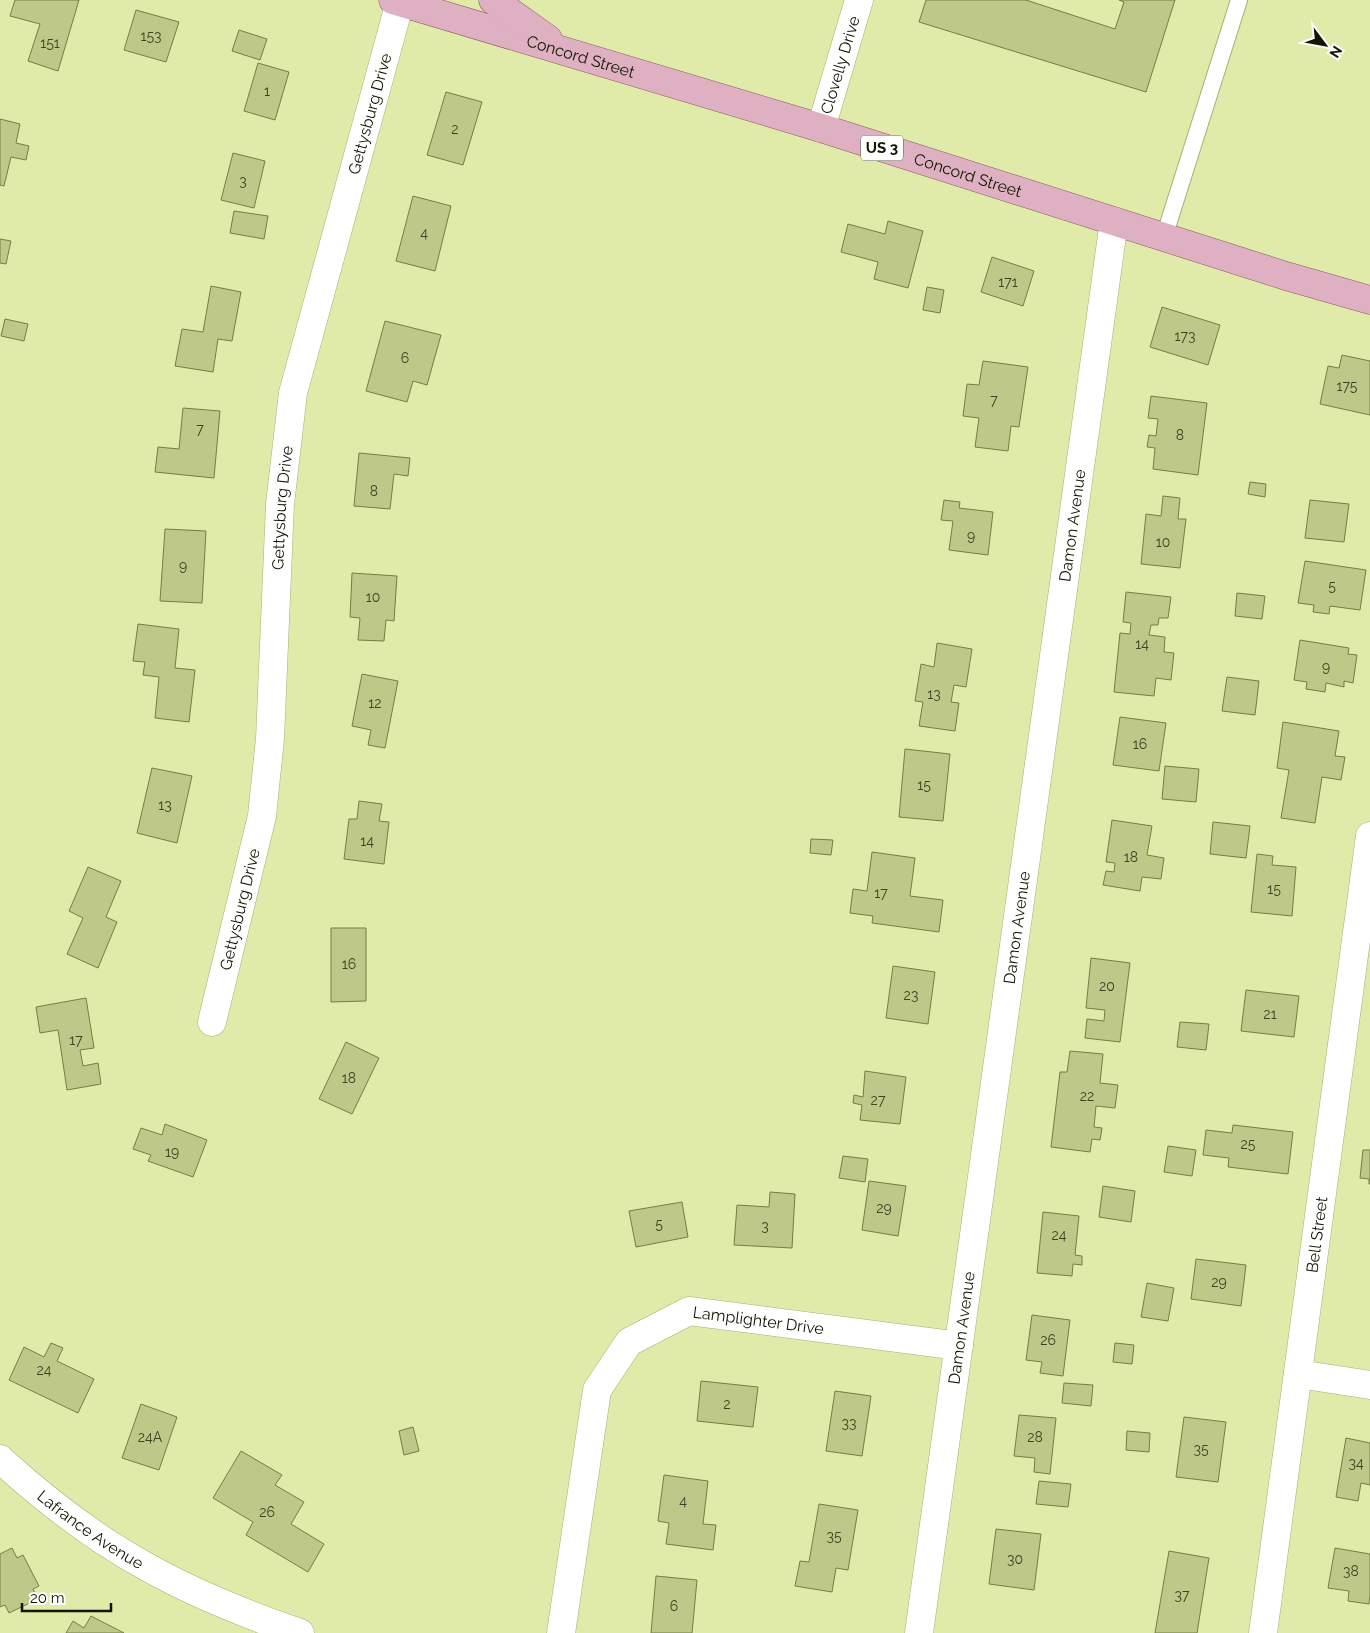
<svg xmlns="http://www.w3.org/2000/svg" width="1370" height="1633" font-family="Raleway,sans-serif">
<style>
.building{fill:#bec889;stroke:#757e41}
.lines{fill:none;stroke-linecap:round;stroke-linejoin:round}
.lane-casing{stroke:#a6b071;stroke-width:18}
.street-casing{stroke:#a6b071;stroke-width:29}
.primary-casing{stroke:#885863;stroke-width:29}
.lane{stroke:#fff;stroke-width:16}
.street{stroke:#fff;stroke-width:28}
.primary{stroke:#deb0c1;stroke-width:28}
.labels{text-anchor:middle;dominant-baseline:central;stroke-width:4;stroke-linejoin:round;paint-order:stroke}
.number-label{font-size:14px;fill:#3d4222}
.shield{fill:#fff;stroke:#595b4c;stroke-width:1}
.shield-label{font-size:15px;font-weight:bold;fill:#121500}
.street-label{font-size:16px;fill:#121500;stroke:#fff}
</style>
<rect width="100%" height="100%" fill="#e0ebaa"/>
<g class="building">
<polygon points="15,0 79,0 58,71 28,61 40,24 10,16"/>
<polygon points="926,0 1026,0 1115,29 1124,2 1119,0 1175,0 1146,92 919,22"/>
<polygon points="136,10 179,22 166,62 124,50"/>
<polygon points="239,30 267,39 260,60 232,51"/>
<polygon points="258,63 289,72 275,120 244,111"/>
<polygon points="446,92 482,102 463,165 427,155"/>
<polygon points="0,119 20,124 16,143 29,146 26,160 11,157 4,186 0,185"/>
<polygon points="233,153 265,161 254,208 221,200"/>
<polygon points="413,196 451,206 435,271 396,261"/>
<polygon points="234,211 268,216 264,239 230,233"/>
<polygon points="888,221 923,231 908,288 874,279 878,262 841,252 848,224 885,234"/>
<polygon points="0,239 11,241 6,264 0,263"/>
<polygon points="992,257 1034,271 1023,306 981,292"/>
<polygon points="211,286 241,292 232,341 218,339 213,372 175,366 182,329 203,332"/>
<polygon points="927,287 944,290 940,313 923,310"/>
<polygon points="1162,307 1220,325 1208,365 1150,347"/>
<polygon points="5,319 28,324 24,341 1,336"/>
<polygon points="385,321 441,335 427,385 413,381 407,402 366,391"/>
<polygon points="1342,355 1370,361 1370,415 1320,404 1328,366 1339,368"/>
<polygon points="983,361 1028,367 1019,427 1011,426 1008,451 975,447 979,418 963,416 967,384 979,385"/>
<polygon points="1151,396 1207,403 1198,475 1153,469 1155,448 1147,447 1149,435 1156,436 1158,419 1148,418"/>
<polygon points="183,408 220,411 214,478 155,472 158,447 179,449"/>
<polygon points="359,453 410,458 408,476 394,474 390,509 354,506"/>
<polygon points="1250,482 1266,484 1265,497 1248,494"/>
<polygon points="1163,496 1180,498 1178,519 1186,519 1180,568 1141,564 1146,514 1161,516"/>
<polygon points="944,500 960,502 959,508 993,512 988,555 949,550 953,521 941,520"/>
<polygon points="1310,500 1349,504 1344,542 1305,538"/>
<polygon points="165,529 206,531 202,603 160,601"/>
<polygon points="1305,561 1366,570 1360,610 1330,606 1329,614 1313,612 1314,605 1298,603"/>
<polygon points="352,573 397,576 394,621 386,620 384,641 358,640 360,618 350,617"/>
<polygon points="1126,592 1171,597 1168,618 1159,618 1158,625 1151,625 1149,635 1165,637 1164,652 1174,653 1171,680 1156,678 1154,696 1114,692 1120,633 1130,634 1131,623 1123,622"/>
<polygon points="1237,593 1265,596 1262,619 1235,616"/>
<polygon points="138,624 179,629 175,668 195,670 189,722 155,718 159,677 143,675 145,662 133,661"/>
<polygon points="1300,640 1349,648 1348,654 1357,655 1353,683 1344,681 1344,687 1326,683 1325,692 1306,689 1307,682 1294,680"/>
<polygon points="937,643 972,649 966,687 954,685 951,702 959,703 955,731 919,726 923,702 915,701 921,664 934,667"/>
<polygon points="362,674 398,681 385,748 368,745 371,730 352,726"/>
<polygon points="1227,677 1259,681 1255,715 1222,711"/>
<polygon points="1120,717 1166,723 1159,771 1113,765"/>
<polygon points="1283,722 1339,731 1335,756 1345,757 1341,780 1322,777 1315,823 1281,818 1289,770 1277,768"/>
<polygon points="905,749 950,754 943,821 899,817"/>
<polygon points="1165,766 1199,769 1196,802 1162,799"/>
<polygon points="152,768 192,776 177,843 137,833"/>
<polygon points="359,801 382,804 379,821 389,822 384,864 344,859 349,819 357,819"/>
<polygon points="1112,820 1152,826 1147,855 1164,858 1161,879 1142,877 1140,891 1103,885 1106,871 1114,872 1115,863 1106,862"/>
<polygon points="1213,822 1250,826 1246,858 1210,854"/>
<polygon points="811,839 833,840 831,855 810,853"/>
<polygon points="872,852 915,858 910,896 943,900 939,932 872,923 873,916 850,913 853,889 867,891"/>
<polygon points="1257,854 1273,856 1272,865 1296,867 1292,916 1251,912"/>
<polygon points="88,867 121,881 106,917 117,922 98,968 67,954 83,918 69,911"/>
<polygon points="331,928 366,928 366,1001 331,1002"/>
<polygon points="1091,958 1130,963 1120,1042 1085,1038 1087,1019 1104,1021 1105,1010 1086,1008"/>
<polygon points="893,966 935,972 928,1024 886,1018"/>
<polygon points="1246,990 1299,996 1294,1037 1241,1031"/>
<polygon points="86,998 94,1048 80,1050 83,1066 98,1063 101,1084 67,1090 58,1030 40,1033 36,1007"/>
<polygon points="1180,1022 1209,1024 1206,1050 1177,1047"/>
<polygon points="346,1042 379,1058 352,1114 319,1099"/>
<polygon points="1070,1051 1103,1054 1100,1083 1118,1085 1115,1108 1096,1106 1094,1127 1102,1128 1100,1140 1092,1139 1090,1152 1051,1147 1060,1072 1067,1072"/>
<polygon points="865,1071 906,1077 900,1124 860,1120 862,1105 853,1103 854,1095 863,1097"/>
<polygon points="165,1124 207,1140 193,1177 148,1161 151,1155 133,1149 141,1128 162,1135"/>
<polygon points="1233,1125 1293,1132 1288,1174 1228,1167 1229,1158 1203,1155 1206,1130 1232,1133"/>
<polygon points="1168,1146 1196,1150 1192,1176 1164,1172"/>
<polygon points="1363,1150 1370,1150 1370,1184 1369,1184 1369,1179 1360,1178"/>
<polygon points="843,1156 868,1159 865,1182 839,1178"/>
<polygon points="869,1181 906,1186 898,1236 862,1230"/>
<polygon points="1103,1186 1135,1191 1131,1222 1099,1217"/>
<polygon points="770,1192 795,1194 792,1248 734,1245 737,1205 769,1207"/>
<polygon points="682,1202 688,1237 636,1247 629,1211"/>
<polygon points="1043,1212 1079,1216 1075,1255 1082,1256 1082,1265 1073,1264 1072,1276 1037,1273"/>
<polygon points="1196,1259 1246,1265 1241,1306 1191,1299"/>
<polygon points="1147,1283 1174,1288 1168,1321 1141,1317"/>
<polygon points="1032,1315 1070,1320 1063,1376 1040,1373 1042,1362 1026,1360"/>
<polygon points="51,1343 63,1348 57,1361 94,1379 78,1413 9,1380 24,1347 44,1357"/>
<polygon points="1115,1343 1134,1345 1132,1364 1113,1362"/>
<polygon points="701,1381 758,1387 753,1427 697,1421"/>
<polygon points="1064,1383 1093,1385 1091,1406 1062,1403"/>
<polygon points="835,1391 871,1396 862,1456 826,1451"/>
<polygon points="141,1404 177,1417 159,1470 122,1458"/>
<polygon points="1019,1415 1056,1418 1050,1474 1034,1472 1035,1458 1014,1456"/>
<polygon points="1184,1417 1226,1422 1218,1482 1176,1477"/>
<polygon points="413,1427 419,1451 404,1455 399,1431"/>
<polygon points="1127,1431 1150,1433 1149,1452 1126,1450"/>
<polygon points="1346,1438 1370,1443 1370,1485 1361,1483 1358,1501 1336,1497"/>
<polygon points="241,1451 282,1475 275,1485 304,1502 291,1524 324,1544 308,1572 246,1535 253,1522 213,1498"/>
<polygon points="664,1475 708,1481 703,1524 716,1525 713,1550 666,1544 669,1523 658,1521"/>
<polygon points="1039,1481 1071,1484 1068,1507 1036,1504"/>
<polygon points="819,1504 858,1510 848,1570 836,1568 832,1592 795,1586 800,1561 809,1562"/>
<polygon points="996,1529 1041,1534 1034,1590 989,1584"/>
<polygon points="12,1548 17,1558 23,1555 39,1586 33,1589 38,1599 9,1613 5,1605 0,1607 0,1554"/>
<polygon points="1335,1548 1370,1554 1370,1595 1369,1604 1348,1601 1349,1591 1328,1588"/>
<polygon points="1169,1551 1209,1558 1197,1633 1155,1633"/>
<polygon points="656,1576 697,1580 692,1633 651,1633"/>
<polygon points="91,1616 124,1633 66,1633 73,1621 84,1628"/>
</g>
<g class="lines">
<g class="lane-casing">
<polyline id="lane" points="1164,237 1239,0"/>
</g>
<g class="street-casing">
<g id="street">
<path id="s1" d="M821 128 859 0"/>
<path id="s2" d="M212 1022 262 816 270 739 280 504 293 393 400 2"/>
<polyline points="1298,1374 1370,1385"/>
<path id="s3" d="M0 1459C45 1500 94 1538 147 1567 195 1594 248 1615 300 1633"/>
<path id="s4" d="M561 1633 597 1390 629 1342 689 1311 959 1346"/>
<path id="s5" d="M919 1633 1114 221"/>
<path id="s6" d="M1263 1633 1370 836"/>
</g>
</g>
<g class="primary-casing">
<g id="primary">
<path id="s7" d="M393 0 821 128 1286 276 1370 300"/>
<polyline points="493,0 548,39"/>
</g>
</g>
<use href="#lane" class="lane"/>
<use href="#street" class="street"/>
<use href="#primary" class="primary"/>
</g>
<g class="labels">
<g class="number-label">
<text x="151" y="36">153</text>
<text x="50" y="43">151</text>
<text x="267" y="91">1</text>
<text x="455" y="129">2</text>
<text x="243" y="181">3</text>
<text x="424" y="233">4</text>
<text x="1008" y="282">171</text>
<text x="1185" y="336">173</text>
<text x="405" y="358">6</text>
<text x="1347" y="386">175</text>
<text x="994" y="400">7</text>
<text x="200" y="429">7</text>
<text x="1180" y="435">8</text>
<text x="374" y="491">8</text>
<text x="971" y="536">9</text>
<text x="1163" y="542">10</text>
<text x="183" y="566">9</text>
<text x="1332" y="586">5</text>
<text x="373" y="597">10</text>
<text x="1142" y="644">14</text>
<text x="1326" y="667">9</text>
<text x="934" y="694">13</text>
<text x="375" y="703">12</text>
<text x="1140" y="744">16</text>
<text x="924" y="785">15</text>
<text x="165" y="805">13</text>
<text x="367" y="841">14</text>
<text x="1131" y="857">18</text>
<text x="1274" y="889">15</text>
<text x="881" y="893">17</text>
<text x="349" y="964">16</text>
<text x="1107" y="986">20</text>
<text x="911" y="995">23</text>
<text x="1270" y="1014">21</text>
<text x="76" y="1040">17</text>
<text x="349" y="1078">18</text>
<text x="1087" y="1096">22</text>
<text x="878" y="1100">27</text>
<text x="1248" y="1144">25</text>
<text x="172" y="1152">19</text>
<text x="884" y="1208">29</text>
<text x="659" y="1224">5</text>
<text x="765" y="1226">3</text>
<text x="1059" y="1235">24</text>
<text x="1219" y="1282">29</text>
<text x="1048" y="1340">26</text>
<text x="44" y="1370">24</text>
<text x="727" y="1404">2</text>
<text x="849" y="1423">33</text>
<text x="150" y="1437">24A</text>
<text x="1035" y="1437">28</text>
<text x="1201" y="1449">35</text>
<text x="1356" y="1463">34</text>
<text x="683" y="1501">4</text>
<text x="267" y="1512">26</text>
<text x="834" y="1536">35</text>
<text x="1015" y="1559">30</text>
<text x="1351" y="1571">38</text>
<text x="1182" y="1595">37</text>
<text x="674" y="1606">6</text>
</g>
<rect class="shield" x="861" y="135.5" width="42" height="25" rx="4"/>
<g class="shield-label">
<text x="882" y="148">US 3</text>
</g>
<g class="street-label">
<text stroke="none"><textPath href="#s7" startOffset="196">Concord Street</textPath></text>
<text stroke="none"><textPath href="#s1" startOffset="66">Clovelly Drive</textPath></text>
<text stroke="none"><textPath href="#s2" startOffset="926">Gettysburg Drive</textPath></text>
<text stroke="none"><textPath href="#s7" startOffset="601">Concord Street</textPath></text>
<text stroke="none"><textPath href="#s2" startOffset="521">Gettysburg Drive</textPath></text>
<text stroke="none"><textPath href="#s5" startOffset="1118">Damon Avenue</textPath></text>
<text stroke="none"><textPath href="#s2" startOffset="116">Gettysburg Drive</textPath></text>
<text stroke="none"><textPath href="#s5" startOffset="712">Damon Avenue</textPath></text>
<text stroke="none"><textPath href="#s6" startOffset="402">Bell Street</textPath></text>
<text stroke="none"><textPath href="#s4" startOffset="441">Lamplighter Drive</textPath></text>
<text stroke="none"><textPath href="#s5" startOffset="308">Damon Avenue</textPath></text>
<text stroke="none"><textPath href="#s3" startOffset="115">Lafrance Avenue</textPath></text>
</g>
</g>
<g transform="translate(1325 45) rotate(122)" stroke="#ffffff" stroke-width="4" paint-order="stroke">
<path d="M0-4L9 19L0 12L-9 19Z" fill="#121500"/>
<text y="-8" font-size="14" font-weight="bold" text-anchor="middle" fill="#121500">N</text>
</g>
<path d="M22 1603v8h89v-8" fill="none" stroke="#121500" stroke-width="2.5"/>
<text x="30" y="1603" font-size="15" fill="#121500" stroke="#ffffff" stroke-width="4" paint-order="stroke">20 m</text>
</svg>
